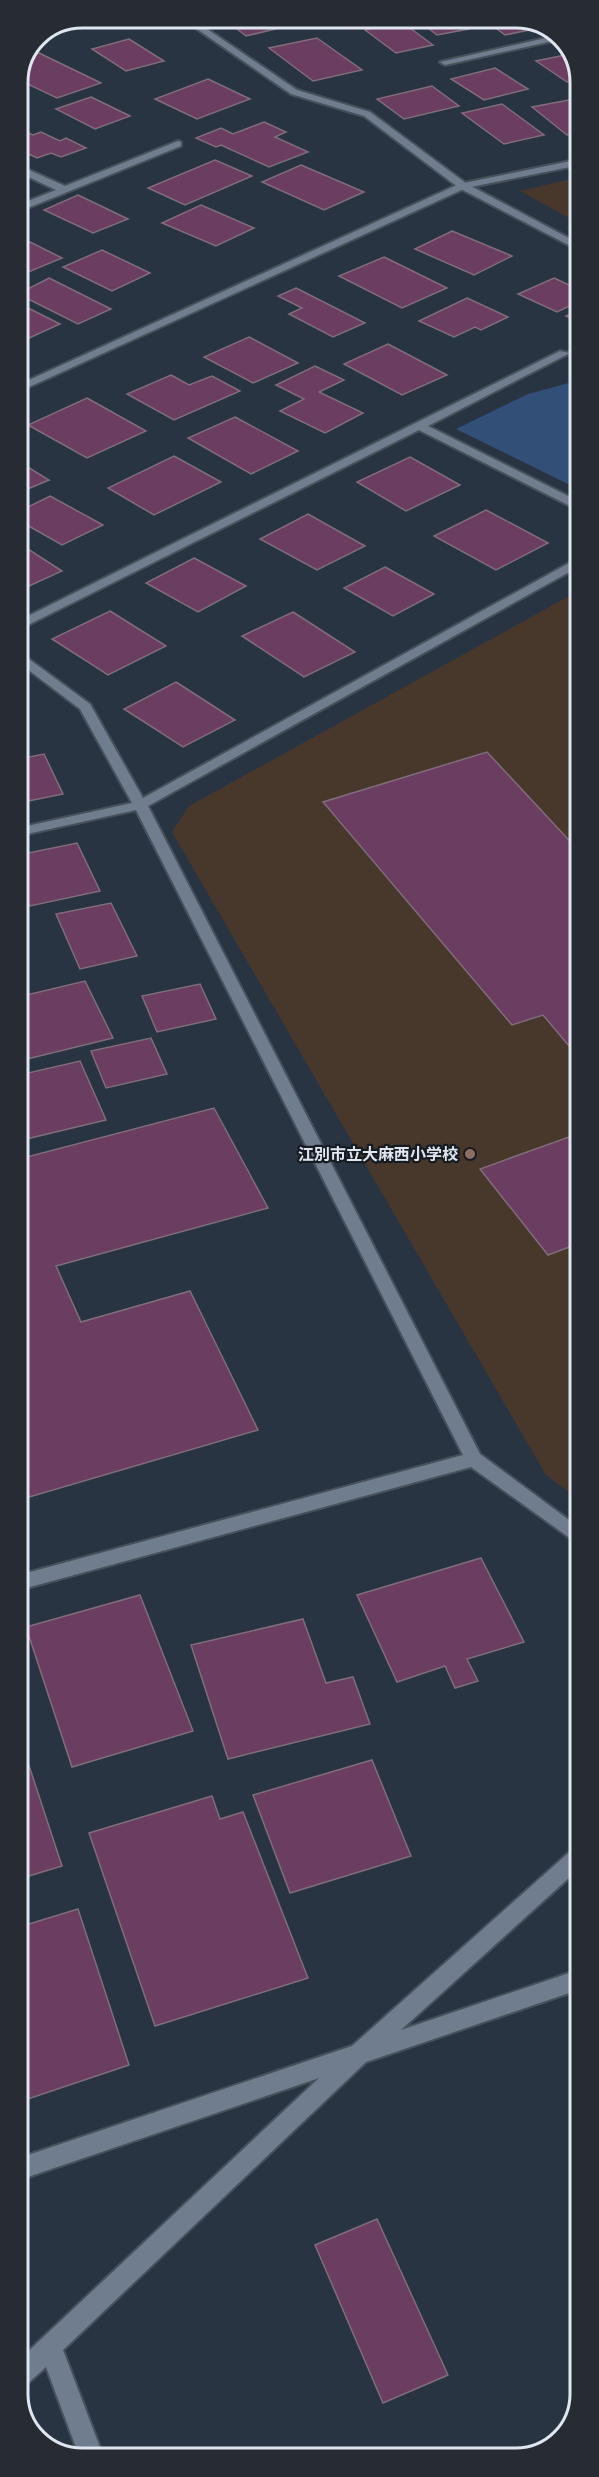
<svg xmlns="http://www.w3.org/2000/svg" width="599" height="2477" font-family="'PT Sans Narrow','Noto Sans JP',sans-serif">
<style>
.education{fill:#47382b}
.green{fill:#314f77}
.building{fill:#6b3d60;stroke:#7f6d7a;stroke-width:1.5}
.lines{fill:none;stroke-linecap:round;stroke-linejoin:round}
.service-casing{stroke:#47515c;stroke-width:4}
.minor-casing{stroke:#47515c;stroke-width:4}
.service{fill:#707d8e;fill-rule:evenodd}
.minor{fill:#707d8e;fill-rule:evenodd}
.education-dot{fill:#8d6e63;stroke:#171c22;stroke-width:2}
.labels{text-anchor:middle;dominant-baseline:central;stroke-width:4.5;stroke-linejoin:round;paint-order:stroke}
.poi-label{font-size:16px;font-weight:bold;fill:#dfe6ef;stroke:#171c22;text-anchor:end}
.rim{fill:none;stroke:#dfe6ef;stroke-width:3}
</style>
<rect width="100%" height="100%" fill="#293443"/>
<g class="education">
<polygon points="580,177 580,224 520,191"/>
<polygon points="580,590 581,1501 546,1475 172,832 189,806"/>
</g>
<polygon class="green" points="580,380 580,490 456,429 528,394"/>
<g class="building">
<polygon points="223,18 272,18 284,27 246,36"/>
<polygon points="415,18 455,18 469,29 437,35"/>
<polygon points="482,18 524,19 544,27 505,35"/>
<polygon points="402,22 433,45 396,53 365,30"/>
<polygon points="317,38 362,70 313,81 269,48"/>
<polygon points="129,39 164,61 126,71 92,49"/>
<polygon points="39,53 101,83 57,98 19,80 29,56"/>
<polygon points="570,54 580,70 580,79 567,82 536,61"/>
<polygon points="495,68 528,89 484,100 451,79"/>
<polygon points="208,79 250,99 197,119 155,99"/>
<polygon points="432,86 459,106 404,119 377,99"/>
<polygon points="91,97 130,116 95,129 56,109"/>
<polygon points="574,99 580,103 580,132 567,135 532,107"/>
<polygon points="502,104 544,135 504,144 462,113"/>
<polygon points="264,122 286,132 275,137 308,152 269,167 221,145 216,147 196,138 221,128 233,134"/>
<polygon points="23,131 33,135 41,132 60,141 66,138 86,148 61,157 51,153 37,158 18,149 18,133"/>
<polygon points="215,160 252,176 185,205 148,188"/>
<polygon points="301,165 364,192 324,210 262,182"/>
<polygon points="78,195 128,219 93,233 44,210"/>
<polygon points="201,205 254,228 216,246 162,223"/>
<polygon points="452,231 512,256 474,275 415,249"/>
<polygon points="18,236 62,258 19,276"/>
<polygon points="102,250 150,273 112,291 63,267"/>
<polygon points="384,257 447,288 402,308 339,276"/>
<polygon points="49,278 111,309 78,324 18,294"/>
<polygon points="554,278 580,290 580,301 557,312 518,294"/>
<polygon points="296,288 365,323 333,337 289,314 302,308 278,296"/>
<polygon points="467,298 508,317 481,330 475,327 454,337 419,321"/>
<polygon points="18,303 60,324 18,343"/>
<polygon points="580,310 580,323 566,316"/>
<polygon points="249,337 298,363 253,383 204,357"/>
<polygon points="388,344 447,375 402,395 344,364"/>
<polygon points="315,366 344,380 319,392 363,413 325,433 280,411 304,399 276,385"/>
<polygon points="171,375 189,385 212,376 240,391 174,420 127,394"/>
<polygon points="87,398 146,431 87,458 28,425"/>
<polygon points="235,417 298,451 251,474 188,438"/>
<polygon points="174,456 221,482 154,515 108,488"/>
<polygon points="410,457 460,485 406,511 357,482"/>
<polygon points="18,461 49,480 18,493"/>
<polygon points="50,496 103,525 62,545 18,520 18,512"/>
<polygon points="486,510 548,543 496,570 434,536"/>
<polygon points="308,514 365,546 317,570 260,539"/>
<polygon points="20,544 62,571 18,591 18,545"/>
<polygon points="194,558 246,586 198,612 146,583"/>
<polygon points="385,567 434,594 393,616 344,588"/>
<polygon points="110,611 166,646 108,675 52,639"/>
<polygon points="293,612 355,652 304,677 242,636"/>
<polygon points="176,682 235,720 183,747 124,709"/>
<polygon points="487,752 580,852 580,1059 543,1015 512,1025 323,802"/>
<polygon points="44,754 63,794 18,803 18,759"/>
<polygon points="77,843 100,891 30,906 18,881 18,855"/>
<polygon points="111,903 137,956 80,969 56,914"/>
<polygon points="85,981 113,1038 19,1061 18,997"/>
<polygon points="200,984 216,1019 157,1032 142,996"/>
<polygon points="151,1038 167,1074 106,1088 91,1051"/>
<polygon points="80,1061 106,1120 26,1139 19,1120 19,1075"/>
<polygon points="214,1108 268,1208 56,1266 81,1322 190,1291 258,1430 19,1500 19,1159"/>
<polygon points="580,1133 580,1243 548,1255 480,1169"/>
<polygon points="481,1558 524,1642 467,1659 478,1681 455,1688 445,1666 397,1682 357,1595"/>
<polygon points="140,1595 193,1731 72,1767 26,1627"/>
<polygon points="303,1619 326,1683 353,1677 370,1724 228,1759 191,1645"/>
<polygon points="19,1735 62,1866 19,1879"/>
<polygon points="372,1760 411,1856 290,1893 253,1795"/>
<polygon points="212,1796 220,1819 243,1812 308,1978 155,2026 89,1833"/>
<polygon points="78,1909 129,2065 19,2102 19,1927"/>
<polygon points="377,2219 448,2375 383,2403 315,2245"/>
</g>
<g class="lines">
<g class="service-casing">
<polygon id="service" points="181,18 191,18 297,90 370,112 467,184 580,244 580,251 459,188 364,116 291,94"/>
</g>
<g class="minor-casing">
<g id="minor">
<polygon points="104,18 69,27 65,25 85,18"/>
<polygon points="559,35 562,39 445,65 440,62"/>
<polygon points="178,141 181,142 181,146 18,212 18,205 56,190 18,172 18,165 65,186"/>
<polygon points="580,159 580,165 466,188 18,392 18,385 459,184"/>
<polygon points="560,351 570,353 428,426 580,502 580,511 419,430 18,630 18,621"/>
<polygon points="580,557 580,566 148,806 480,1454 581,1529 581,1546 471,1467 19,1590 19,1575 463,1455 136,810 18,836 18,828 132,803 80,709 18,662 18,651 90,704 143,798"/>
<polygon points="581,1845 581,1867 401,2030 581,1969 581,1989 366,2062 63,2350 104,2458 80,2458 46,2367 27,2384 19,2388 19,2360 319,2078 19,2180 19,2158 352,2046 574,1848"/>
</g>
</g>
<use href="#service" class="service"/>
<use href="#minor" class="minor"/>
</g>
<circle class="education-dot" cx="470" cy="1154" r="6"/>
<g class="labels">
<g class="poi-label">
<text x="458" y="1154">江別市立大麻西小学校</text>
</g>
</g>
<path d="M0 0H599V2477H0ZM82 28H516A54 54 0 0 1 570 82V2394A54 54 0 0 1 516 2448H82A54 54 0 0 1 28 2394V82A54 54 0 0 1 82 28Z" fill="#272c32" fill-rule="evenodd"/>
<path class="rim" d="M82 28H516A54 54 0 0 1 570 82V2394A54 54 0 0 1 516 2448H82A54 54 0 0 1 28 2394V82A54 54 0 0 1 82 28Z"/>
</svg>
